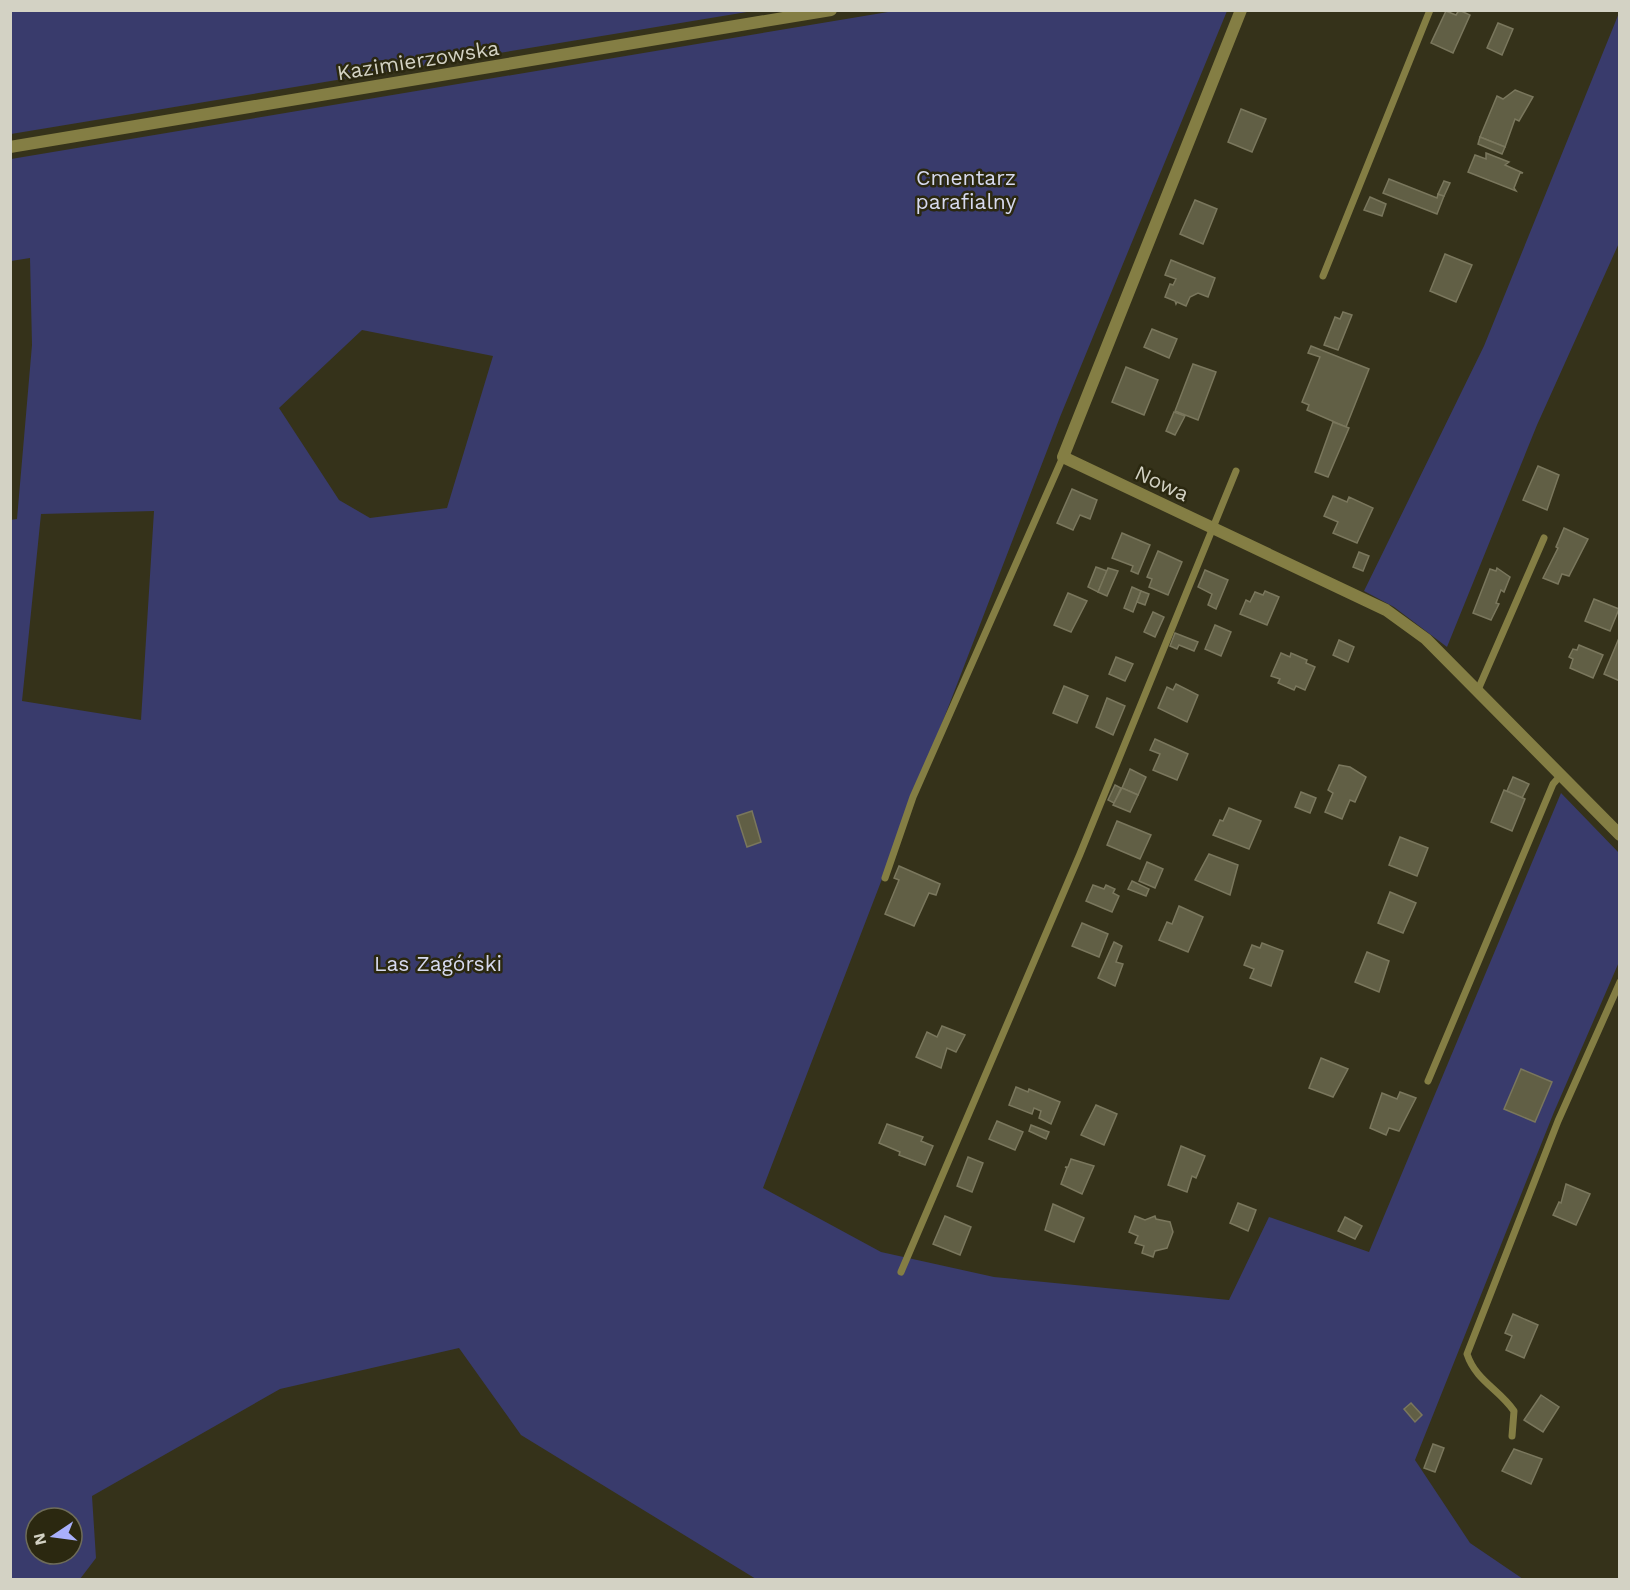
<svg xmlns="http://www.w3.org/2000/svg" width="1630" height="1590" font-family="'Work Sans',sans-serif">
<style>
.green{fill:#393b6c;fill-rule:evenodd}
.building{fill:#615f45;stroke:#7a775d;stroke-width:1.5}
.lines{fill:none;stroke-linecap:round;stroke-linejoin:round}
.service{stroke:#847e44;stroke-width:7}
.minor{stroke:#847e44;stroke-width:12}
.tertiary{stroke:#847e44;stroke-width:12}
.labels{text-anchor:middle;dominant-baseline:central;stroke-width:5;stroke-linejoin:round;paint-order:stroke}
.street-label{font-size:21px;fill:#d3d2c4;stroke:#2b2810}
.park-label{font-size:21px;fill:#d7daef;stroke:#2b2810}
</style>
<rect width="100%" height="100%" fill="#35321a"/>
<g class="green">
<polygon points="11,10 753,10 753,11 11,134"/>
<path d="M894 11H1227L1060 417 763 1188 881 1252 994 1277 1229 1300 1269 1217 1369 1252 1561 793 1619 853V962L1554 1112 1415 1460 1470 1543 1523 1579H756L521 1435 459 1348 280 1389 92 1496 96 1558 80 1579H11L10 520 17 519 32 345 30 258 11 261V159ZM362 330 493 356 447 508 370 518 339 500 279 408ZM154 511 141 720 22 701 41 514ZM36 1518H72V1554H36Z"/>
<polygon points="1619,13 1619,243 1537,425 1447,647 1394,607 1364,591 1484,346"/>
</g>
<g class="building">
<polygon points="1459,10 1470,15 1453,53 1431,43 1446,11 1456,15"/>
<polygon points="1498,23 1513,29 1502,55 1487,48"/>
<polygon points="1515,90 1533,97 1519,121 1515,119 1505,147 1480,137 1497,96 1503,99"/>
<polygon points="1241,109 1266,119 1252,152 1228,142"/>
<polygon points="1480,137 1505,147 1502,154 1478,144"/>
<polygon points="1486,153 1509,162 1505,165 1523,173 1520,173 1514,188 1516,191 1468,172 1475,155 1486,159"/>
<polygon points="1389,179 1437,198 1438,194 1444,196 1437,214 1383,193"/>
<polygon points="1444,181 1450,183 1444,196 1438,194"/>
<polygon points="1370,197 1386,204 1382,216 1364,210"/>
<polygon points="1195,200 1217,209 1203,244 1180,234"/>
<polygon points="1445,254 1472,265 1456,302 1430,291"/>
<polygon points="1171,260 1215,278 1208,297 1198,293 1190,297 1186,306 1177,302 1176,304 1175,301 1165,297 1170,284 1173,285 1176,279 1165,275"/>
<polygon points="1343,312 1352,315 1338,350 1324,345 1335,317 1340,319"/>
<polygon points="1152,329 1177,339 1169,358 1144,347"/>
<polygon points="1311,346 1369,369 1346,427 1307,410 1309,405 1302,402 1320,357 1308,353"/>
<polygon points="1193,364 1216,372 1198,420 1175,411"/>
<polygon points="1126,367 1158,380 1144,415 1112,402"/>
<polygon points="1174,412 1185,416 1175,435 1166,431"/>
<polygon points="1333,422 1349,428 1328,477 1315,472"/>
<polygon points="1538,466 1559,475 1547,510 1523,500"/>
<polygon points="1072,489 1097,500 1090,519 1080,515 1073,530 1057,523"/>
<polygon points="1333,496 1347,502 1349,497 1373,508 1357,543 1333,533 1338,522 1324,516"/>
<polygon points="1564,528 1588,539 1569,576 1562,574 1558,584 1543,578 1558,548 1556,547"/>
<polygon points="1122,533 1150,545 1138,574 1131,571 1133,566 1112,558"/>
<polygon points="1158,551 1182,562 1168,595 1149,587 1152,579 1147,577"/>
<polygon points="1359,552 1369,556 1363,571 1353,567"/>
<polygon points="1096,567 1107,571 1098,592 1088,587"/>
<polygon points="1108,568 1118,571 1107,596 1098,592"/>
<polygon points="1497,568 1510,577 1504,592 1501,590 1496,603 1499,604 1491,620 1473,613 1490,569 1496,571"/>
<polygon points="1205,570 1228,580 1216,609 1208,605 1212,594 1198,587"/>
<polygon points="1132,587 1141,591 1133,612 1124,608"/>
<polygon points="1141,591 1149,594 1145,605 1137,602"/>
<polygon points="1265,591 1279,597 1267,625 1240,614 1246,600 1250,602 1255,592 1263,595"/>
<polygon points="1068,593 1087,601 1071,632 1054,625"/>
<polygon points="1594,599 1619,609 1610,631 1585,621"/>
<polygon points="1153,612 1164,617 1155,637 1144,632"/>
<polygon points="1215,625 1231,632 1221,656 1205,649"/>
<polygon points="1175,633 1198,642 1194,651 1179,645 1177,649 1170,646"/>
<polygon points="1619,638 1620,639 1620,681 1604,674"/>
<polygon points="1339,640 1354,647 1348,662 1333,655"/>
<polygon points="1579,645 1603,655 1593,678 1570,668 1573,659 1569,657 1573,649 1577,650"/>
<polygon points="1281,653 1290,657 1291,653 1307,660 1306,663 1315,667 1305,690 1296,686 1294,690 1278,683 1280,679 1271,676"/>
<polygon points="1116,657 1133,664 1125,681 1109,674"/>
<polygon points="1176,684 1198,695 1187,722 1158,708 1167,687 1173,690"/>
<polygon points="1064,686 1088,696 1077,723 1053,713"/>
<polygon points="1107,698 1125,706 1113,735 1096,727"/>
<polygon points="1155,739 1188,754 1177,780 1153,770 1160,754 1150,750"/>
<polygon points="1339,765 1350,767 1366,777 1355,802 1350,800 1342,819 1325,812 1333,793 1328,790"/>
<polygon points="1130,769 1146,777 1138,795 1122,788"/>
<polygon points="1513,777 1529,784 1522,798 1507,791"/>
<polygon points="1115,785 1121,788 1114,803 1108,800"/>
<polygon points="1122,788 1138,795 1130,812 1113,805"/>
<polygon points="1504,790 1525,799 1512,831 1491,822"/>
<polygon points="1301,792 1316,798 1310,813 1295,807"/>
<polygon points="1229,808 1261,821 1249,849 1213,835 1220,820 1223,821"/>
<polygon points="752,811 761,842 747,847 737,816"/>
<polygon points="1117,821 1151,835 1140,859 1107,845"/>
<polygon points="1400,837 1428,848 1417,876 1389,865"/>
<polygon points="1209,854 1238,865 1230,895 1195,880"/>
<polygon points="1147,862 1163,869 1155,888 1139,881"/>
<polygon points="899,866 940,884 936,895 929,893 914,926 885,914 899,880 894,878"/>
<polygon points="1132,881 1149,889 1146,896 1128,889"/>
<polygon points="1093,885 1104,889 1106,885 1115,889 1113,893 1119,896 1112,912 1086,901"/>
<polygon points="1390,892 1416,903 1403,933 1378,923"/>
<polygon points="1179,906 1203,917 1188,952 1159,940 1167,922 1172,924"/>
<polygon points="1082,923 1108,934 1099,957 1072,946"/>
<polygon points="1114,942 1122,946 1116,962 1123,964 1115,986 1098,978"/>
<polygon points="1262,943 1283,951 1271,986 1250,978 1254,969 1244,965 1252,945 1260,948"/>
<polygon points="1367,952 1389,961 1379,992 1355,982"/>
<polygon points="942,1026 965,1035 956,1052 947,1048 941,1068 916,1057 927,1032 937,1037"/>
<polygon points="1321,1058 1348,1069 1333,1097 1309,1088"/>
<polygon points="1521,1069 1552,1082 1535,1122 1504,1109"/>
<polygon points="1016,1087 1028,1092 1029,1089 1060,1102 1051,1124 1039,1118 1041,1111 1034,1108 1032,1114 1009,1105"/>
<polygon points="1400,1092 1416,1098 1399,1131 1389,1128 1386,1135 1370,1128 1382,1093 1397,1099"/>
<polygon points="1096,1105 1117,1114 1104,1145 1081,1135"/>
<polygon points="997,1121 1023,1132 1015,1150 989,1139"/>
<polygon points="887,1124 923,1137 921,1141 933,1146 925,1165 899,1155 900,1152 879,1143"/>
<polygon points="1031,1125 1049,1132 1046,1139 1029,1131"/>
<polygon points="1181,1146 1205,1156 1196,1178 1192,1176 1187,1192 1168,1185"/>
<polygon points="968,1157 983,1163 972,1192 957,1186"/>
<polygon points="1071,1159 1094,1166 1082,1194 1061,1184 1067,1168 1065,1167 1068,1167"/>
<polygon points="1566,1184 1590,1194 1576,1225 1553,1215 1559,1202 1561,1203"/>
<polygon points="1238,1203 1256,1210 1248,1231 1230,1223"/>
<polygon points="1053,1204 1084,1218 1074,1242 1045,1230"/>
<polygon points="945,1216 971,1227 960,1255 933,1244"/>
<polygon points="1135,1216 1145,1220 1155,1216 1156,1219 1170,1222 1173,1232 1167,1248 1155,1251 1153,1257 1142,1253 1144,1246 1135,1243 1138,1236 1129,1232"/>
<polygon points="1345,1217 1362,1226 1355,1239 1338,1231"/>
<polygon points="1513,1314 1538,1325 1524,1358 1506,1350 1512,1336 1505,1333"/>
<polygon points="1541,1395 1559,1407 1543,1432 1524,1420"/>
<polygon points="1411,1403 1422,1415 1415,1422 1404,1409"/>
<polygon points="1433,1444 1444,1448 1435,1472 1424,1468"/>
<polygon points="1514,1449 1542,1459 1531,1484 1502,1471"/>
</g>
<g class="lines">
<g class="service">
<polyline points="1323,276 1430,10"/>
<polyline points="1477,692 1544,538"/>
<polyline points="885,878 913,797 1063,457"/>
<polyline points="1428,1081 1553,784 1560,776"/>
<polyline points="901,1272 1080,854 1236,471"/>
<path d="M1512 1436 1514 1411C1499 1389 1476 1381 1467 1354L1558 1121 1620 982"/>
</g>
<polyline class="minor" points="1241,10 1063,457 1386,610 1426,639 1620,835"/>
<polyline class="tertiary" points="10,147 831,10"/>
</g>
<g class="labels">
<g class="street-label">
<text transform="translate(418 60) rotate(-9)">Kazimierzowska</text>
<text transform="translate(1162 483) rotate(25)">Nowa</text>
</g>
<g class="park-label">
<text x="966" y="177">Cmentarz<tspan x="966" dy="24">parafialny</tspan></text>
<text x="438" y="963">Las Zagórski</text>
</g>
</g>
<rect width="1630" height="1590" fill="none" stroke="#d3d2c4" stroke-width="24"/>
<g transform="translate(54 1536) rotate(257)"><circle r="28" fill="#2b2810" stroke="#6e6c58" stroke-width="1.5"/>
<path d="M0-4.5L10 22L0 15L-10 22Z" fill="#a9b0fc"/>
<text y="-9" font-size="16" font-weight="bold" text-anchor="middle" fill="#d3d2c4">N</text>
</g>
</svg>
